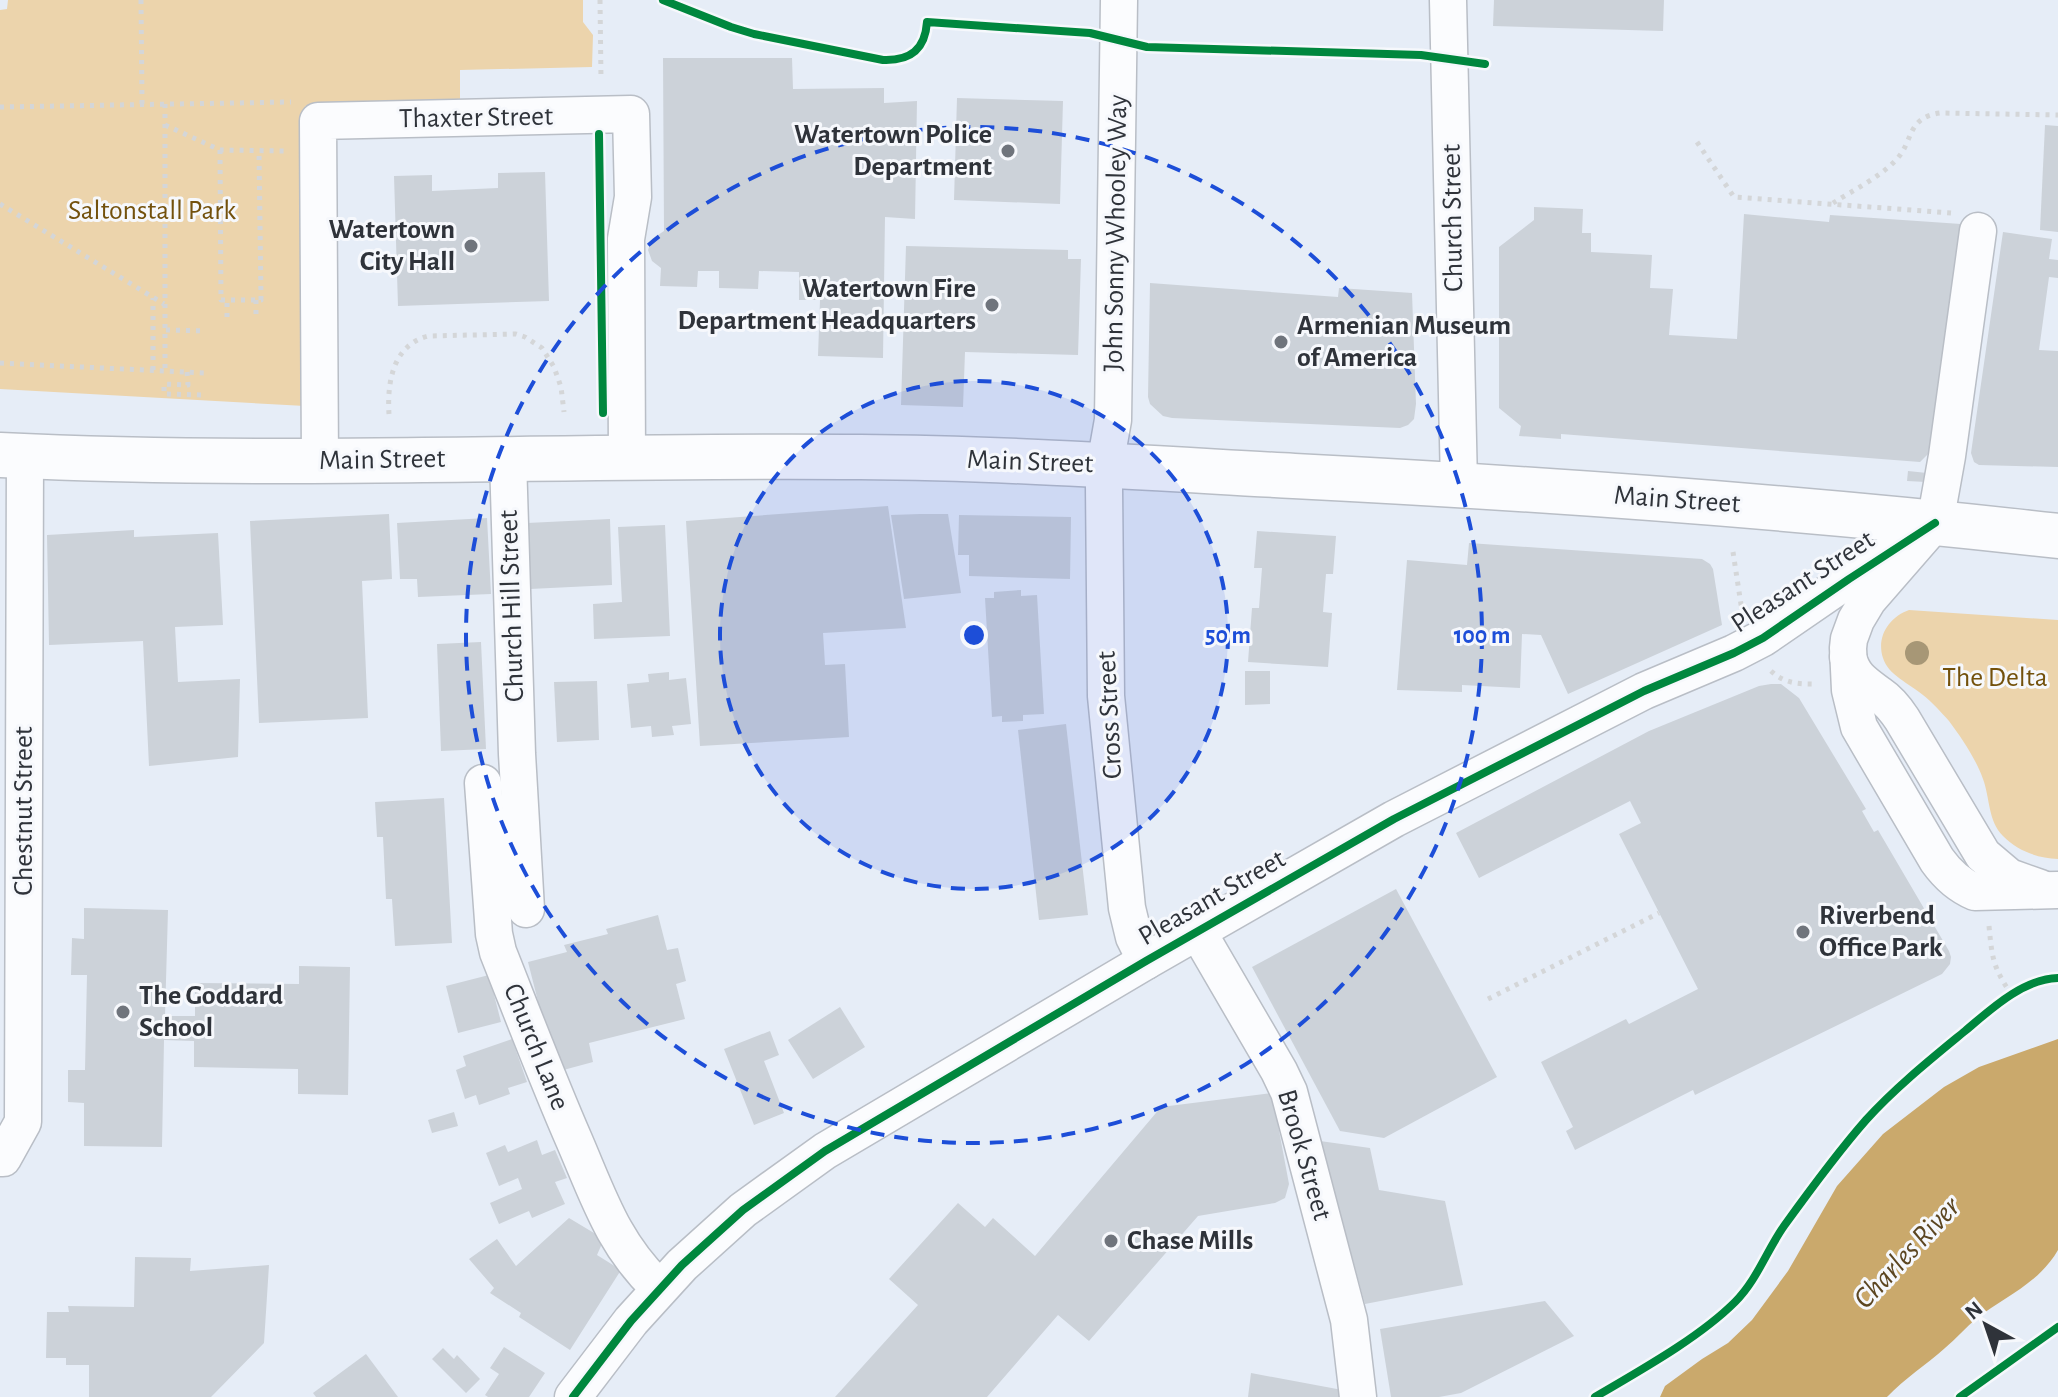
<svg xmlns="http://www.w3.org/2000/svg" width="2058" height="1397" font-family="'Alegreya Sans',sans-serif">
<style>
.green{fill:#ecd4ac}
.water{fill:#caa96c}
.building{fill:#ccd2d9}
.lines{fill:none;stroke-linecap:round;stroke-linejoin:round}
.minor-casing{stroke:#b9bec6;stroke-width:39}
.major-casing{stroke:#b9bec6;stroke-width:47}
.path{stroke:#d4d6d8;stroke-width:5;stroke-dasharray:4 6;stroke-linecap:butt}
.minor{stroke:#fbfcfe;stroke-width:36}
.major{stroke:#fbfcfe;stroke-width:44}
.cycleway-casing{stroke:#f6f8fc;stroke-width:13}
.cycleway{stroke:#00873e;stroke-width:8}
.tree{fill:#a79776}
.ring{fill:none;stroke:#1d4ed8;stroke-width:4;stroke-dasharray:14 10}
.poi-dot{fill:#6f747c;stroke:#f6f8fc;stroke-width:3}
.labels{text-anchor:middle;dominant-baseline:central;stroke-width:6;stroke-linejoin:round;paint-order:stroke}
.street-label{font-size:28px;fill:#2f333a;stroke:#f6f8fc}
.poi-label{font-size:28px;font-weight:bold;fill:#2f333a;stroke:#f6f8fc;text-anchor:start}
.park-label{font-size:28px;fill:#73510c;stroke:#f6f8fc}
.water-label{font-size:30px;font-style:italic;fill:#5c4621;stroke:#f6f8fc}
.centre{fill:#1d4ed8;stroke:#f6f8fc;stroke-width:4}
.ring-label{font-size:24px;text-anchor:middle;font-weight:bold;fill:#1d4ed8;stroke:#f6f8fc;stroke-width:6;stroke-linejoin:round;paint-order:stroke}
</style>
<rect width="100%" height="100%" fill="#e6edf7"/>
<g class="green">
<polygon points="8,0 583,0 583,22 593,35 592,67 460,70 460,100 305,106 305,406 0,389 0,10 7,9"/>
<path d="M1909 610 2058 620V859C2037 858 2018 851 2003 836 1988 821 1990 798 1983 779 1976 759 1961 737 1949 721 1941 712 1932 702 1923 695 1910 684 1888 675 1883 658 1876 637 1889 617 1909 610Z"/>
</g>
<path class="water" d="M2058 1039V1250C2039 1283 2006 1296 1977 1318 1966 1327 1956 1339 1945 1348 1926 1365 1905 1378 1887 1397H1660L1665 1386 1702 1359 1728 1343 1752 1320 1788 1271 1837 1186 1883 1134 1944 1087 1979 1067Z"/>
<g class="building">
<polygon points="1494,0 1664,0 1663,31 1493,26"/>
<polygon points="663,58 792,58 793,89 884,88 884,103 917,101 915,219 885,217 883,358 818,356 820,300 799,300 799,272 759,271 758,289 719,288 719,271 698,271 697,287 660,286 661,268 652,261 648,250 652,239 664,231"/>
<polygon points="957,98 1063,101 1060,204 954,200"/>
<polygon points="2045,125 2058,126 2058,232 2040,230"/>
<polygon points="545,172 549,301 398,306 394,176 432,175 432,191 498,188 498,173"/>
<polygon points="1534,207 1583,209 1582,233 1591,233 1591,252 1652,255 1650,288 1673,289 1669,335 1737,339 1744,214 1829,222 1830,215 1961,224 1933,449 1920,462 1561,434 1561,439 1519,436 1521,426 1499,408 1499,247 1534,220"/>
<polygon points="2003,232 2052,239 2049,259 2058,260 2058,278 2049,277 2039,350 2058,351 2058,467 1979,465 1974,462 1971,453"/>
<polygon points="906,246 1068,250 1068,259 1081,259 1078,355 965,352 963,407 901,405"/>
<polygon points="1150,283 1338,297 1339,288 1412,293 1416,404 1414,419 1408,425 1400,428 1172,418 1163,416 1150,404 1148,397"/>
<polygon points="1908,471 1927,473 1926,482 1907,481"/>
<polygon points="888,506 906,628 823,633 825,665 845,664 849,737 700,746 686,521"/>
<polygon points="389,514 392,579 362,581 368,718 259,723 250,521"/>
<polygon points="920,514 948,514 961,593 904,599 891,515"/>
<polygon points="959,515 1071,517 1070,579 969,576 969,555 958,555"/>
<polygon points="487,518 491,594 418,597 417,579 400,579 397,523"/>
<polygon points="610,519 612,585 530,589 527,523"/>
<polygon points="665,525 670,636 594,639 593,604 622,602 618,527"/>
<polygon points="134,530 134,537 218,533 223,625 175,627 178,682 240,679 238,757 149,766 143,641 49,645 47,535"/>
<polygon points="1257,531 1336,536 1333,574 1326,574 1323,612 1332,613 1328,667 1248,662 1252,608 1259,608 1262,568 1254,568"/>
<polygon points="1469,543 1702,559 1710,564 1713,569 1722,625 1568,694 1541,635 1522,634 1520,688 1462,685 1462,692 1397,690 1407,560 1467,565"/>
<polygon points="1021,590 1021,596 1037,595 1044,714 1023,715 1023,721 1002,722 1002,716 992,717 985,598 994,598 994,592"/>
<polygon points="481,642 486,749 441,751 437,644"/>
<polygon points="1245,671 1270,671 1270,704 1245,705"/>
<polygon points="669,672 669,680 686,678 691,724 672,726 674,735 652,737 651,726 631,728 627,684 649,682 648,674"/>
<polygon points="597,681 599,740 557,742 554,682"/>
<polygon points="1771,684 1781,684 1799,698 1866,809 1862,811 1874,832 1878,830 1949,951 1951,957 1950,964 1942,974 1695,1095 1693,1090 1575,1150 1566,1131 1573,1127 1541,1062 1626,1019 1629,1024 1698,989 1619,834 1641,823 1630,801 1479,878 1456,833 1649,731 1759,686"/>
<polygon points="1066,724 1088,915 1039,920 1018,730"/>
<polygon points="444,798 452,943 395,946 392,899 386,899 383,837 377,837 375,802"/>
<polygon points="1396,889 1497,1077 1384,1138 1340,1131 1252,967"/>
<polygon points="84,908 168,910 165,1016 195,1016 195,983 299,984 299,966 350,967 348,1095 298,1094 298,1069 194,1067 194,1041 164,1040 162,1147 84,1146 84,1103 68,1102 68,1070 85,1070 87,975 71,975 72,938 84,939"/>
<polygon points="658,915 667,950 678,948 686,981 676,984 685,1019 589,1043 593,1062 556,1072 528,962 567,952 564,945 608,934 606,929"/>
<polygon points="489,975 501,1022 458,1033 446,986"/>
<polygon points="840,1007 865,1047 813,1079 788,1040"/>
<polygon points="770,1031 779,1055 764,1061 784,1113 754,1125 724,1049"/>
<polygon points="512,1039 527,1082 508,1088 510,1094 479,1105 476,1095 465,1099 456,1070 466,1066 463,1056"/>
<polygon points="1272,1093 1289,1184 1285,1198 1275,1203 1198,1216 1089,1341 1058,1315 987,1397 835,1397 918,1305 889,1279 958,1203 985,1227 993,1218 1035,1256 1161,1107"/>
<polygon points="454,1112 458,1126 432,1133 428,1120"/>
<polygon points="537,1140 542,1155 555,1150 567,1178 555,1182 565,1204 532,1218 529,1211 499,1224 490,1203 522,1189 518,1178 499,1186 486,1153 505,1145 508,1152"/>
<polygon points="1320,1141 1370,1148 1379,1190 1445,1201 1463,1285 1365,1304"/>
<polygon points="569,1218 604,1239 597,1255 621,1270 570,1350 519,1317 521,1313 490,1293 494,1288 469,1259 497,1239 516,1266"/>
<polygon points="135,1257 191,1258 190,1271 269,1265 264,1343 211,1397 89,1397 89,1365 66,1365 66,1358 46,1358 47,1312 69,1312 68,1306 134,1307"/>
<polygon points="1545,1301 1574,1336 1461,1393 1439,1397 1391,1397 1380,1329"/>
<polygon points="504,1347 545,1373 529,1397 488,1397 485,1395 499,1374 490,1368"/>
<polygon points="443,1348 454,1359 457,1355 480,1379 466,1393 432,1359"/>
<polygon points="366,1354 398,1397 316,1397 313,1393"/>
<polygon points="1251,1373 1353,1392 1352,1397 1248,1397"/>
</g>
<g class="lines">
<g class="minor-casing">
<g id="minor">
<polyline points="1119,0 1113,420 1105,465 1104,486 1106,696 1127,908 1134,937 1146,961"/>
<polyline points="1448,0 1459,484"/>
<path d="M1978 231 1947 456 1935 523 1868 600 1856 620 1849 639 1848 648 1850 690 1859 727 1937 860C1947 874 1958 885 1975 892L2058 890"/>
<polyline points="508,459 517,754 526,909"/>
<polyline points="320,461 318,121 631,114 633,197 626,239 627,457"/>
<path d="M1848 657C1853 677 1864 683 1880 695 1889 701 1896 710 1902 719L1983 855 2009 877 2040 888"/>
<path d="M483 783 494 934 498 952C523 1015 547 1078 574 1140 599 1198 613 1244 659 1288"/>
<polyline points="1198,932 1279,1071 1289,1092 1349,1320 1358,1397"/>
<polyline points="0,1158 3,1158 23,1122 25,456"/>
<polyline points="573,1397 631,1321 682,1265 743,1210 825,1151 1146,961 1394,819 1644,691 1734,653 1763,638 1849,579 1935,523"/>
</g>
</g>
<g class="major-casing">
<path id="major" d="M0 455C286 469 573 454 860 457 1005 458 1149 468 1294 476 1549 489 1804 507 2058 536"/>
</g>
<g class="path">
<polyline points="141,0 142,105"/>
<polyline points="600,0 601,79"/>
<polyline points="165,104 165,371"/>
<polyline points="0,107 291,102"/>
<polyline points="165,125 220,150 287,151"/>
<polyline points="1697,142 1734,197 1951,213"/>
<polyline points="220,150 221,300 261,300 259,151"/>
<path d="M1833 203C1852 191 1880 177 1896 160 1914 141 1906 118 1940 113L2058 115"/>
<polyline points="0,204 164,304"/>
<polyline points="256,300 256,317"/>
<polyline points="227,317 227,300"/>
<polyline points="166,330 205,331"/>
<polyline points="0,363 204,373"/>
<polyline points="153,370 153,298"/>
<polyline points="187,372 188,385 164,384 164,394 204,395"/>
<path d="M389 414C387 382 393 345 428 336L516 334 525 337 542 348 554 367 561 387 564 412"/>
<polyline points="1733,552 1742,611"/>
<path d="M1771 671C1785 684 1799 684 1817 684"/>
<path d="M1989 926C1992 958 1993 968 2012 995"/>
<polyline points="1488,999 1659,913"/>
</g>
<use href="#minor" class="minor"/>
<use href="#major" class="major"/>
<g class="cycleway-casing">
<g id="cycleway">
<path d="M663 0 731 27 754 34 883 60C910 61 925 50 927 22L1090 33 1147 47 1421 55 1485 64"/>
<polyline points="599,134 603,413"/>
<polyline points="573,1397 631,1321 682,1265 743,1210 825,1151 1146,961 1394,819 1644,691 1734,653 1763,638 1849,579 1935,523"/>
<path d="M1595 1397C1639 1371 1699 1338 1735 1302 1757 1280 1767 1250 1784 1226 1810 1190 1837 1153 1866 1120 1896 1087 1931 1059 1965 1031 1991 1009 2023 979 2058 978"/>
<polyline points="1960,1397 2058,1327"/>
</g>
</g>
<use href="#cycleway" class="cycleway"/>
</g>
<circle class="tree" cx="1917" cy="653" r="12"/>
<circle cx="974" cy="635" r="254" fill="#1d4ed8" fill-opacity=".12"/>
<g class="ring">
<circle cx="974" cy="635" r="254"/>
<circle cx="974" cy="635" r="508"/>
</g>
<g class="poi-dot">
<circle cx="1008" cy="151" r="8"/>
<circle cx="471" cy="246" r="8"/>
<circle cx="992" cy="305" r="8"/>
<circle cx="1281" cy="342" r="8"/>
<circle cx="1803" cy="932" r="8"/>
<circle cx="123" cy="1012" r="8"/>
<circle cx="1111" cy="1241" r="8"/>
</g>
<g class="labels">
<g class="street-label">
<text transform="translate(476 118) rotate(-1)">Thaxter Street</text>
<text transform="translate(1453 218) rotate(-91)">Church Street</text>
<text transform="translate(1116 233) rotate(-89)">John Sonny Whooley Way</text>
<text transform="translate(382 460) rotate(-1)">Main Street</text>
<text transform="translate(1030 462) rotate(2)">Main Street</text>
<text transform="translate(1677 500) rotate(4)">Main Street</text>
<text transform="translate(1803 582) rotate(-33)">Pleasant Street</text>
<text transform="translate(512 606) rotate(-92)">Church Hill Street</text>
<text transform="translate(1110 715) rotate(-93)">Cross Street</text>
<text transform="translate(24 811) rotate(-90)">Chestnut Street</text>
<text transform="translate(1212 898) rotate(-30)">Pleasant Street</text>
<text transform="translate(536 1047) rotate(68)">Church Lane</text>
<text transform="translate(1304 1155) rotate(74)">Brook Street</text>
</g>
<g class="poi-label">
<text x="992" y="135" text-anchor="end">Watertown Police<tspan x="992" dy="32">Department</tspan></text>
<text x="455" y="230" text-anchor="end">Watertown<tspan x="455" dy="32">City Hall</tspan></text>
<text x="976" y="289" text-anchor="end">Watertown Fire<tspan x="976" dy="32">Department Headquarters</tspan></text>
<text x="1297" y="326">Armenian Museum<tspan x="1297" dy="32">of America</tspan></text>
<text x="1819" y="916">Riverbend<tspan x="1819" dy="32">Office Park</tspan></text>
<text x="139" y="996">The Goddard<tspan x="139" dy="32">School</tspan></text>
<text x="1127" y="1241">Chase Mills</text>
</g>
<g class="park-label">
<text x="152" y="211">Saltonstall Park</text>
<text x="1995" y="678">The Delta</text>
</g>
<g class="water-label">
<text transform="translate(1907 1253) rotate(-47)">Charles River</text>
</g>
</g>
<circle cx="974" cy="635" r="12" class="centre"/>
<g class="ring-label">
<text x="1228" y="643">50 m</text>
<text x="1482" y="643">100 m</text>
</g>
<g transform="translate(1986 1325) rotate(320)" stroke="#f6f8fc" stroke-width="6" paint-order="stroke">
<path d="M0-6L14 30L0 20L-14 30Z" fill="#2f333a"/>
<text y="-12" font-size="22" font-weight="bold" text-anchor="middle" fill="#2f333a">N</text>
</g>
</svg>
